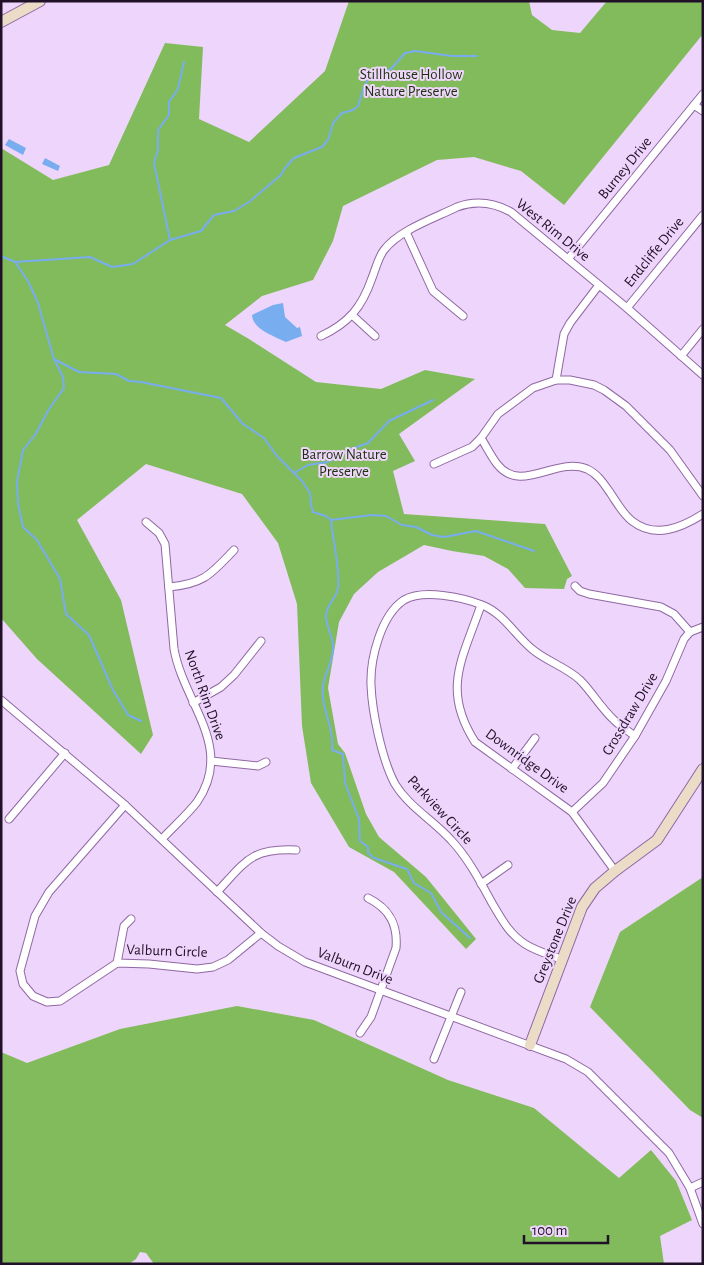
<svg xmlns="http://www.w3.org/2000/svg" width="704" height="1265" font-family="'Alegreya Sans',sans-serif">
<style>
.forest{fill:#82bb5c}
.water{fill:#78adef}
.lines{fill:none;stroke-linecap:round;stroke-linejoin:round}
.stream{stroke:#78adef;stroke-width:2}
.street-casing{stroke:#8f68a3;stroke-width:9}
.secondary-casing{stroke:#8f68a3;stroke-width:12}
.street{stroke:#fff;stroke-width:7}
.secondary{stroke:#ebdcc8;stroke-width:10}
.labels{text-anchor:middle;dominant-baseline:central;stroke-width:4;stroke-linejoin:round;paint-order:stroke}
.park-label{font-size:15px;fill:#1b310b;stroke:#eed5fb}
.street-label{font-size:15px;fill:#211128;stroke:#eed5fb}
</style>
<rect width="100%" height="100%" fill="#eed5fb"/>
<g class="forest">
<polygon points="349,1 529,1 532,15 552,30 580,33 607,1 703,1 703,34 564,205 521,171 474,157 437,160 343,206 333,241 313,280 262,296 225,325 249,339 316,382 381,389 425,370 475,379 399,434 415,461 393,471 404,514 545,524 572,576 567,579 564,589 525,588 508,569 484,556 452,551 424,545 378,572 354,594 339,622 328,688 338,744 345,753 366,814 379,837 426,877 476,939 466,949 394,872 349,847 311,783 302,726 297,604 278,543 242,494 146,464 77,520 121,600 153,735 141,754 37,659 1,618 1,148 53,180 109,165 165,43 203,47 199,119 249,142 325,71"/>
<polygon points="703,877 703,1118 690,1110 590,1007 620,932"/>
<polygon points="237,1006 314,1020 448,1080 534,1108 619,1178 651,1150 676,1181 692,1220 660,1236 664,1264 154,1264 146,1253 140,1252 136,1259 129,1264 1,1264 1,1052 27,1063 120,1029"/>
</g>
<g class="water">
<polygon points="9,139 26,148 23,155 5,145"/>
<polygon points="45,158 60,166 58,171 42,164"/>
<path d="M283 303 285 317 297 328 300 327 302 336 286 342C274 336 253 330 252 315L273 305Z"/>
</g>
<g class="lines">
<g class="stream">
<polyline points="170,240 154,163 158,150 158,130 169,115 169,102 178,89 184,62"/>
<polyline points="1,256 15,262 90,257 112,267 133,264 170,240 201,231 214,215 234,211 249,202 281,175 285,168 294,158 322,147 328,140 333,123 342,113 353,110 358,106 365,84 371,76 391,69 405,53 415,51 452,56 477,56"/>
<polyline points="16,263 29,283 38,303 54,359 63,377 64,388 49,409 35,435 23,450 17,482 18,503 23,527 37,540 60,579 66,614 89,635 113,690 128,715 141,721"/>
<path d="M54 359 79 372 116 374 129 381 141 382 221 398 243 424 264 438 277 456 302 481 310 493 311 505 313 512 326 516 331 520C333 542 340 566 338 588 337 598 326 605 326 616 326 625 332 635 333 645 334 661 325 672 323 686 320 707 335 729 332 750L343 754 345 783 359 819 360 841 368 847V853L374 858 407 869 414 883 431 893 441 912 470 938"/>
<polyline points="294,473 308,465 328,462 346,451 368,443 389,421 433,400"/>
<polyline points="331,520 372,515 386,516 402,525 416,527 432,535 444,537 476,531 534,551"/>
</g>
<g class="street-casing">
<g id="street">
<polyline points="694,105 703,111"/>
<polyline points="406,232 433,291 463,316"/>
<polyline points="568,259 703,94"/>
<polyline points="627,308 703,215"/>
<polyline points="352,315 375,336"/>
<path d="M321 336C349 323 362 307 372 278 376 268 378 258 384 250 399 230 435 218 457 207 476 200 493 202 511 212L627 308 703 375"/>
<polyline points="681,356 703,329"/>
<polyline points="556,380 564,334 570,323 599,285"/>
<path d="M481 438C486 446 491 456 497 464 521 495 556 456 587 469 598 474 604 484 611 494 617 503 623 514 632 521 655 539 681 528 703 514"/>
<polyline points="434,464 472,447 481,438 498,414 533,388 556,380 570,380 594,385 604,390 626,406 670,450 703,496"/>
<path d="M146 522 159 533 165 544 174 649C184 704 235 747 197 802 187 815 173 827 162 839"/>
<polyline points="575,586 580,591 589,594 661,607 674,614 690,632"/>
<path d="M169 587C204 584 211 574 234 550"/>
<path d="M481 605C463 658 441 689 475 742L572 812 615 871"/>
<polyline points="1,700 125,805 261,933 278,946 305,962 566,1059 588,1072 669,1153 690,1188 703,1224"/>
<polyline points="193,703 221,687 234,675 261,641"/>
<polyline points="211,761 258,766 266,762"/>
<polyline points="512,769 535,738"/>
<polyline points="125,805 49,892 35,916 20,971 23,984 33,996 47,1002 60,1001 117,963 149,964 197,969 213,967 228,960 261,933"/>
<polyline points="572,812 603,783 635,736 666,681 684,639 690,632 703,627"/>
<polyline points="9,819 65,753"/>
<polyline points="481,884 508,865"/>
<path d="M217 892C246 861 251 848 296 850"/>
<path d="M563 960C550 955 536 951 525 944 509 934 501 918 492 903 480 881 468 858 451 840 433 820 409 807 395 784 382 760 372 712 371 685 370 659 381 615 404 600 423 589 462 597 482 605 503 613 515 635 532 649 546 661 566 667 580 680 592 692 601 708 614 720 620 726 628 731 635 736"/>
<polyline points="117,963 124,926 131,919"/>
<path d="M360 1033 371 1017 396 948C398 925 390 909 368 898"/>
<polyline points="434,1059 461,992"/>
<polyline points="690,1188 703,1182"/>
</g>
</g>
<g class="secondary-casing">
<g id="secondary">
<polyline points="1,22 40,1"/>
<polyline points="530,1045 582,907 595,888 615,871 657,840 703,769"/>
</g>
</g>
<use href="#street" class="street"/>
<use href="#secondary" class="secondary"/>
</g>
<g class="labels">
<g class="park-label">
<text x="411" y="74">Stillhouse Hollow<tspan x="411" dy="17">Nature Preserve</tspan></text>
<text x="344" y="454">Barrow Nature<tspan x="344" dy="17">Preserve</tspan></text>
</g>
<g class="street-label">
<text transform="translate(625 168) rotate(-51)">Burney Drive</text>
<text transform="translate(553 230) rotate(39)">West Rim Drive</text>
<text transform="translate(654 252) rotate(-51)">Endcliffe Drive</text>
<text transform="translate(205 695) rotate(70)">North Rim Drive</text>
<text transform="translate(630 714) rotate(-59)">Crossdraw Drive</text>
<text transform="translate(527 761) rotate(36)">Downridge Drive</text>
<text transform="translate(440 810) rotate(47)">Parkview Circle</text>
<text transform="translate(555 940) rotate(-68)">Greystone Drive</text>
<text transform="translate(167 951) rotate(2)">Valburn Circle</text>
<text transform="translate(355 966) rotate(21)">Valburn Drive</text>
</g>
</g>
<rect width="704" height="1265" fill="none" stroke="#211128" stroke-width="5"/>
<path d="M524 1235v8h84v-8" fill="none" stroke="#211128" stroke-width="2.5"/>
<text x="532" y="1235" font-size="15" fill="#211128" stroke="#eed5fb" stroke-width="4" paint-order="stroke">100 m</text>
</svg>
